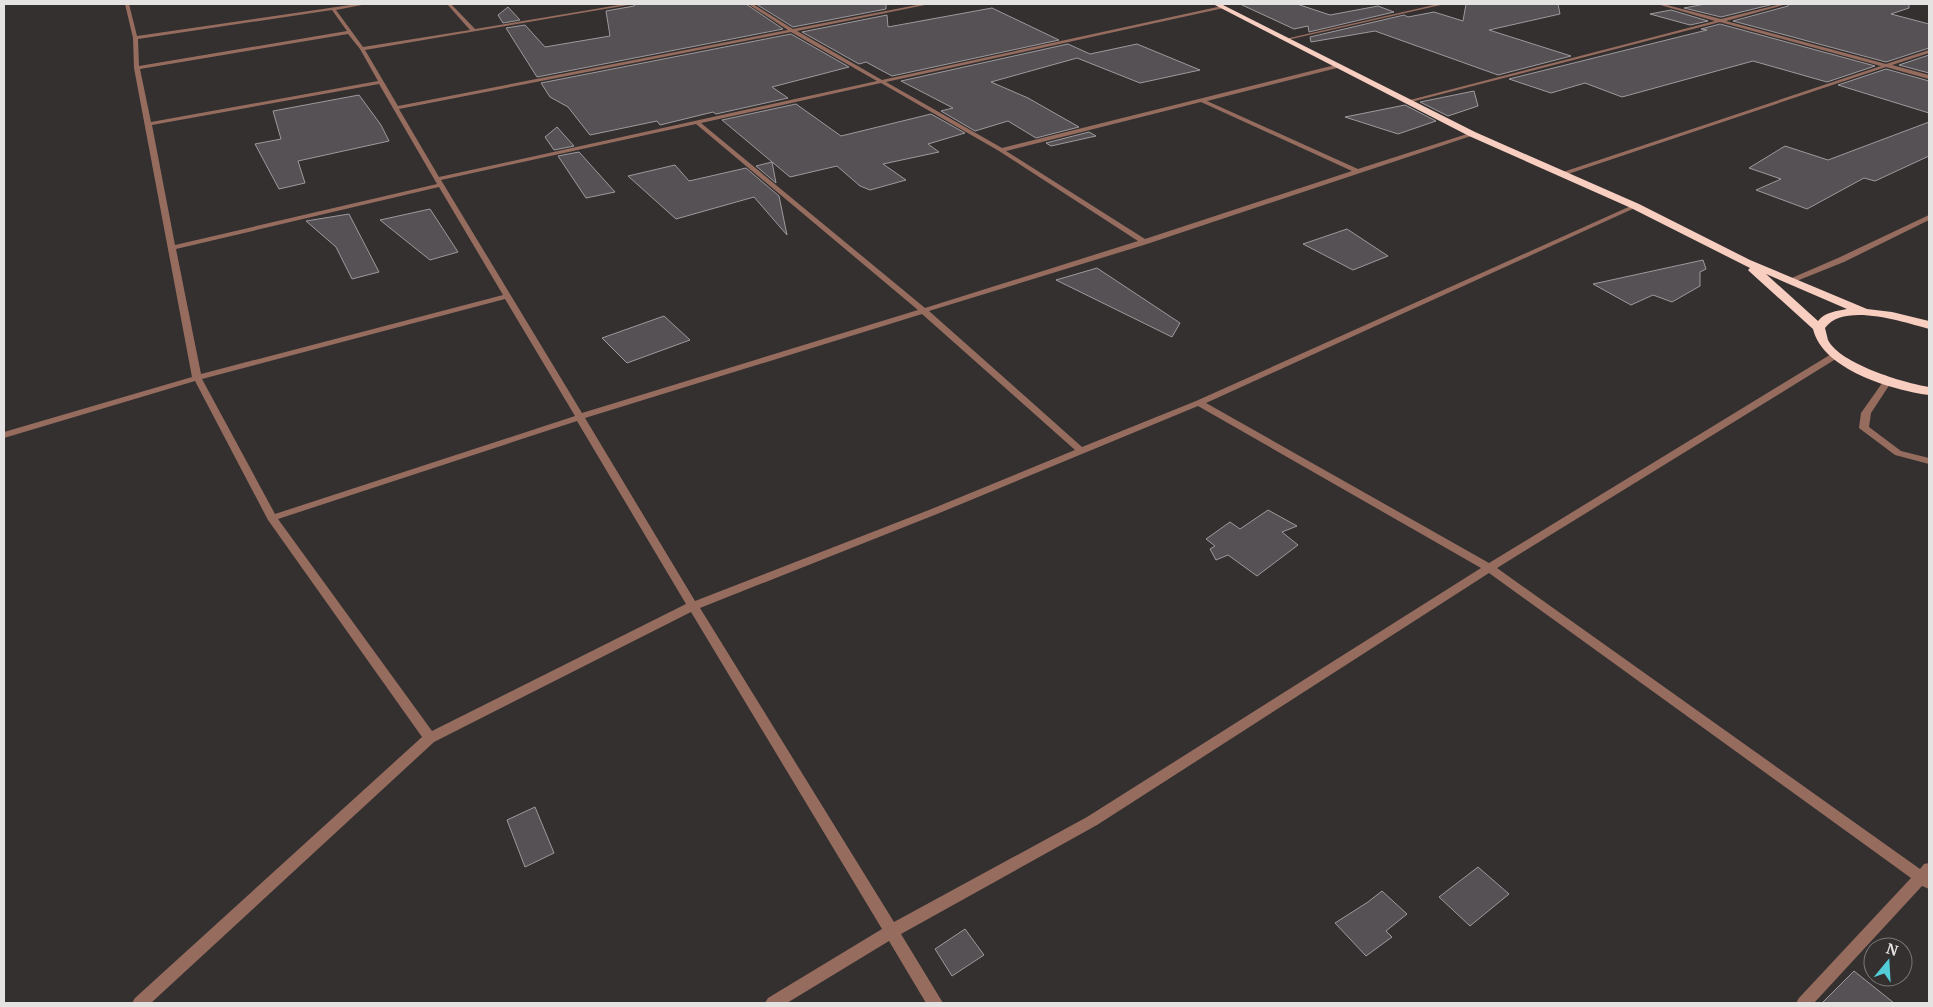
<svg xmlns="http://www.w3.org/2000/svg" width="1933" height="1007" font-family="Merriweather,serif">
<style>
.building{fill:#555154;stroke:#9d999c}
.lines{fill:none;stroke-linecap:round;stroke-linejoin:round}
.lane{fill:#966c5e;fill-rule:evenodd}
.street{fill:#966c5e;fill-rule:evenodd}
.highway{fill:#f8cec1;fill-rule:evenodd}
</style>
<rect width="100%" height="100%" fill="#343030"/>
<g class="building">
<polygon points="636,4 746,4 783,29 537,77 506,28 525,25 545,47 610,36 606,11 634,6"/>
<polygon points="756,4 886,4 886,9 793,27"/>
<polygon points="1240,4 1297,4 1330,15 1378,6 1394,12 1309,32 1308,26 1294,29"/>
<polygon points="1466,4 1558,4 1560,14 1489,30 1571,56 1498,75 1375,31 1311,42 1310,37 1404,15 1408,17 1434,12 1463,21"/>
<polygon points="1705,4 1774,4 1721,17 1684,8"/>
<polygon points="1789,4 1909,4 1909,8 1891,14 1929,24 1929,48 1886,62 1733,21 1788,6"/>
<polygon points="508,7 520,20 503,23 498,15"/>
<polygon points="992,8 1059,40 892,76 866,62 859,64 802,32 887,15 888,27"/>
<polygon points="1671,10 1708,21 1690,25 1650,14"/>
<polygon points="1720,24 1875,66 1827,82 1753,61 1622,97 1585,83 1551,93 1509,79 1707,30 1701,29"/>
<polygon points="791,34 849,67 772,87 788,98 716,114 713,112 660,125 657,121 590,135 568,107 550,97 541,83"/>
<polygon points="1068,44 1090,54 1137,44 1200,70 1140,83 1077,58 991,82 1028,98 1079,127 1036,138 1008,121 975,131 941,111 953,108 901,81"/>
<polygon points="1929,55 1929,73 1899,65"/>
<polygon points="1886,69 1929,81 1929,113 1838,85"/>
<polygon points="1474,91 1478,106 1448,116 1420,102"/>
<polygon points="359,95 381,125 389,141 298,161 305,183 279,189 255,144 281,139 273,111"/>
<polygon points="796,104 841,136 931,114 965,133 928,144 939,152 883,164 906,180 870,190 860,186 837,166 790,177 722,120"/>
<polygon points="1405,105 1436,121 1398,134 1345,117"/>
<polygon points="1929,122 1929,156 1875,181 1864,178 1807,209 1756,190 1781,179 1749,168 1785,146 1828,160"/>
<polygon points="557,127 574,146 554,150 545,137"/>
<polygon points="1089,132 1096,136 1051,146 1046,143"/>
<polygon points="579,152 615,192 586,198 558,156"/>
<polygon points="772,162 776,183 756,166"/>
<polygon points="675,165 689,181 746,168 779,196 787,235 754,197 676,219 628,176"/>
<polygon points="430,209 458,252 430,260 380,220"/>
<polygon points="349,214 379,272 352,279 336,247 306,221"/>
<polygon points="1347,229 1388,256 1353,270 1303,244"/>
<polygon points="1703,260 1706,269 1700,272 1700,286 1672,302 1653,295 1631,305 1593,284"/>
<polygon points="1097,268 1180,323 1172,337 1056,280"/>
<polygon points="664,316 690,340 627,363 602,338"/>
<polygon points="1268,510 1297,526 1282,532 1298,545 1257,576 1228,555 1216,560 1210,549 1215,546 1206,539 1230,522 1240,529"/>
<polygon points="535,807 554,853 525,867 507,820"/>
<polygon points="1478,867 1509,894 1470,926 1439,897"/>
<polygon points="1382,891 1407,914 1386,931 1392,937 1366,956 1335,923 1368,902"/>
<polygon points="965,929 984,955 952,976 935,949"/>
<polygon points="1854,971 1894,1003 1822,1003"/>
</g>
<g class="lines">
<polygon class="lane" points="1888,378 1892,381 1871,413 1869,427 1901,451 1929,458 1929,464 1895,455 1859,428 1861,413 1885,379"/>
<g class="street">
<path d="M125 4H129L137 36 357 4H367L336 10 363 47 470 30 447 4H451L475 29 625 4H634L365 50 398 106 788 30 748 4H753L793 29 922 4H930L797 31 882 80 1222 6 1224 8 886 82 1002 148 1339 64 1342 66 1341 67 1207 101 1358 169 1470 133H1474V135L1147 244 929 311 1082 447 1196 401 1633 205H1637V207L1206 403 1489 563 1833 353H1839V357L1497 568 1920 869 1924 864 1929 863V889L1922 886 1814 1003H1796L1799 998 1911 878 1489 573 1097 825 901 934 943 1003H926L889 941 787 1003H765L768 998 882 929 691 612 434 742 151 1003H132L135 998 422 737 268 520 195 381 4 438V432L192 377 134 68 133 38ZM332 10 347 31 139 66 138 39ZM791 32 877 81 439 177 399 109ZM348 34 360 49 378 81 151 122 140 69ZM881 83 999 151 1138 241 925 308 701 123ZM379 84 437 184 175 245 152 125ZM1201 102 1352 171 1145 239 1006 151ZM696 124 918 310 582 413 441 180ZM439 187 503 295 201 374 176 249ZM505 299 575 416 275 514 202 379ZM922 314 1075 450 929 510 695 601 585 418ZM1198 406 1481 568 1087 817 894 922 700 608 937 514ZM577 421 686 604 432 731 278 519Z"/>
<polygon points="1438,4 1445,4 1287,40 1285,39"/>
<polygon points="1657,4 1663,4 1721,19 1781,4 1787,4 1726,21 1886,64 1929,50 1929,53 1892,65 1929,75 1929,79 1886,67 1562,176 1559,174 1560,173 1881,66 1720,22 1411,102 1406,101 1715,21"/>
<polygon points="1929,215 1929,220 1844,262 1794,282 1791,282 1787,280 1838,258"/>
</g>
<path class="highway" d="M1213 4H1221L1475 132 1639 204 1750 260 1867 309 1892 312 1929 321V329C1903 322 1844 302 1825 328 1826 332 1827 336 1828 340 1840 364 1904 383 1929 387V395C1892 390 1823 370 1813 329L1750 272 1748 270 1750 268 1631 208 1469 136ZM1766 274 1847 309C1837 311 1825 312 1818 321Z"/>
</g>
<rect width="1933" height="1007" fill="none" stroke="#e5e2e2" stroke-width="10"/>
<g transform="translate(1888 962) rotate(18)"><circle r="24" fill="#343030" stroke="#7b7777"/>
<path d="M0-4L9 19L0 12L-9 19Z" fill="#52ccd6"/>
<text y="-8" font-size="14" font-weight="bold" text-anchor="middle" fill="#e5e2e2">N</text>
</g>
</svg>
